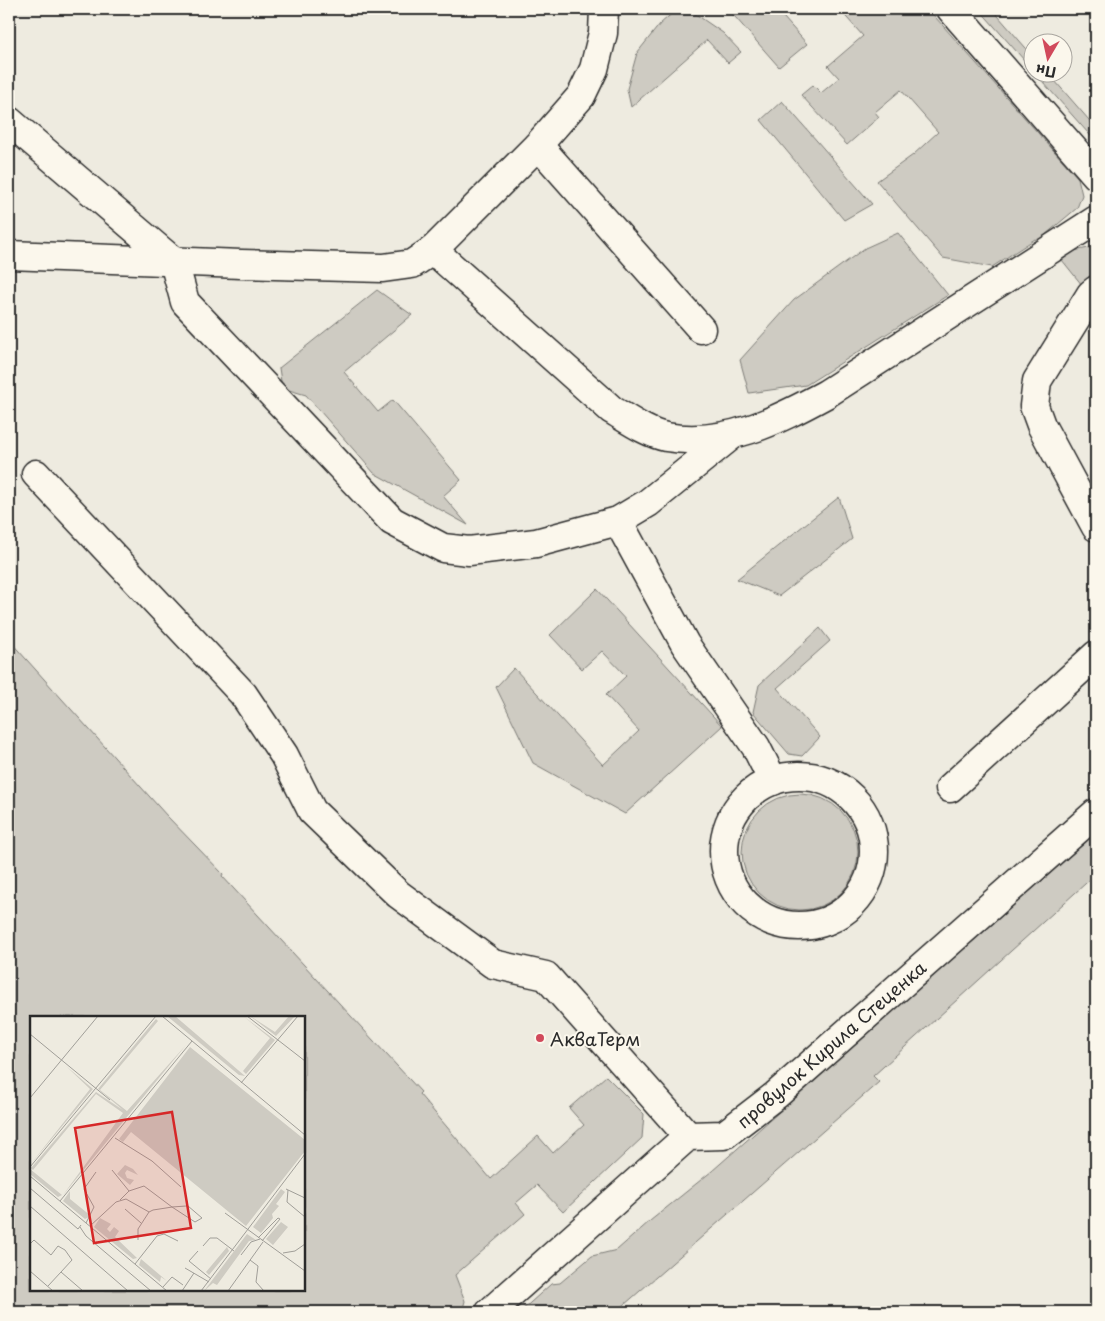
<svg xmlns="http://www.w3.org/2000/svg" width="1105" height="1321" font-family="'Playpen Sans',sans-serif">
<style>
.green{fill:#cecbc2;stroke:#7c7b76;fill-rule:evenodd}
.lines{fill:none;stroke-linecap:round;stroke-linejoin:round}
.minor-casing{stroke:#2b2b2b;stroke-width:31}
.minor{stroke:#fbf7ec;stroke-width:28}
.poi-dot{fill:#d1495b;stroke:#fbf7ec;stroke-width:2}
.labels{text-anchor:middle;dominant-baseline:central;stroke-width:4;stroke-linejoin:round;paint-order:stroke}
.poi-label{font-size:18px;fill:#2b2b2b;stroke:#fbf7ec;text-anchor:start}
.street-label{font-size:18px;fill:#2b2b2b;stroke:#fbf7ec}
.inset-road{fill:none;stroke:#a09e98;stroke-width:1}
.view{fill:#d62828;fill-opacity:0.15;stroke:#d62828;stroke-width:2.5}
.inset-edge{fill:none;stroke:#2b2b2b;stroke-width:2.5}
</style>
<rect width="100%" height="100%" fill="#eeebe0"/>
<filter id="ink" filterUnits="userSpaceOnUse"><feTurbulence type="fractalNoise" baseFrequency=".02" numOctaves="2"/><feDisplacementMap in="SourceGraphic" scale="10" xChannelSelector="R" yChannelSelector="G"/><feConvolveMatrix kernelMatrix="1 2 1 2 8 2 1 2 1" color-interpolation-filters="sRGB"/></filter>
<g filter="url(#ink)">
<g class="green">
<polygon points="677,9 688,9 723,33 741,52 728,63 707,40 631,107 627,89 637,53 660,24"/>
<polygon points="728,9 776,9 807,44 779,67"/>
<polygon points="839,9 928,9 1078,178 1082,195 1077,208 1038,241 1035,239 992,267 943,258 877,181 913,155 938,132 901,90 875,112 879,117 847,145 801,95 813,85 821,93 839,78 828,66 863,36"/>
<polygon points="979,9 992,9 1032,55 1032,69"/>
<polygon points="1035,73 1048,73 1096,128 1096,142"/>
<polygon points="782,101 872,204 844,220 761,120"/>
<polygon points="898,233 948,295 806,385 749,393 740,360 794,300 865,248"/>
<polygon points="1094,247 1096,247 1096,269 1082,285 1062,260 1073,251"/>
<polygon points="377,290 412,315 344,372 378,412 393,400 461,480 443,496 468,525 374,473 306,395 282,388 279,368"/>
<polygon points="839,497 852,539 779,596 737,579"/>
<polygon points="597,589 722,726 625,814 533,763 496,687 514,668 603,765 639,731 606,695 626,676 602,651 582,669 550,635"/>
<polygon points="820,628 830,641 777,688 820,737 802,756 789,754 753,712 759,685"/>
<path d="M9 640 167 816 223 874 222 876 421 1092 419 1094 491 1179 538 1136 553 1153 584 1125 569 1108 606 1076 644 1114 642 1138 563 1212 537 1185 516 1203 525 1214 455 1275 465 1301 462 1312H9ZM31 1017H304V1290H31Z"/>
<circle cx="800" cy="852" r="58"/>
<polygon points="1096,833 1096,874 873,1076 879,1082 616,1312 520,1312 551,1284 560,1283 592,1256 617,1250 650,1221 712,1171"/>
</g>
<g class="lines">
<g class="minor-casing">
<g id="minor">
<polyline points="951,9 1096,175"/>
<polyline points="9,121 174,262 185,302 392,521 443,548 469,551 536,543 618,521 648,503 732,435"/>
<polyline points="538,145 701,329"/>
<polyline points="433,250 538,145 581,96 594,69 603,33 604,9"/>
<path d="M9 255 241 264 383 268 412 264 433 250 612 410C629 420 647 433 666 437 726 447 776 421 826 394L1096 220"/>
<polyline points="1096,290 1091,294 1037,381 1034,406 1041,425 1096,527"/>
<polyline points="36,474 243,694 284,755 312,811 398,894 493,964 546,976 688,1136"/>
<polyline points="618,521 685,644 756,747 773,781"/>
<circle cx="799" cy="851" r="75"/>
<polyline points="950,788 1096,655"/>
<polyline points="490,1312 688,1136 724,1135 776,1095 1096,813"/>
</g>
</g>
<use href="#minor" class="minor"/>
</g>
</g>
<circle class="poi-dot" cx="540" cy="1038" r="5"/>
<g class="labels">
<g class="poi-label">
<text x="550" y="1038">АкваТерм</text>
</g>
<g class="street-label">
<text transform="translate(831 1044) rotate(-41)">провулок Кирила Стеценка</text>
</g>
</g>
<g transform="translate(30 1016)">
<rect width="275" height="275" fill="#eeebe0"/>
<path d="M137 0H145L215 60 209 59ZM213 0 245 24 216 58 213 55 240 22ZM220 0 245 16 259 0H265L246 20ZM126 3 128 5 70 74 97 95 156 29 33 179 93 97 66 78 3 154 1 152 66 76 93 94 68 73ZM160 31 275 124V135L216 210 101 116 93 126 89 123ZM36 50 63 73 0 149 60 73ZM95 149 103 153 108 159 97 154 95 157 97 162 104 164 100 169 87 158ZM0 153 32 179 28 181 0 158ZM251 173 255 176 246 188 249 190 242 198 243 202 231 217 223 211ZM40 175V183L61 200 55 203 33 185ZM70 202 81 208 77 213 80 216 84 211 89 215 85 221 107 242 103 243 64 211ZM251 206 258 211 243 229 236 223ZM217 218 226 224 219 225 187 269 183 267 174 275ZM197 231 199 235 179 259 176 256ZM111 243 137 265 131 261 130 266 109 249Z" fill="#cecbc2"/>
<path class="inset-road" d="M132 0 275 119M217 0 275 45M0 18 80 84M211 67 268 0M0 82 68 0M85 122 122 145 151 171M0 151 126 0M82 154 99 175M0 160 137 275M0 172 48 213 51 209M256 173 275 182M258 174 257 186 275 201M30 185 162 25M0 190 98 275M95 193 111 207M195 197 275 255M56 207 64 191 54 173 66 156M60 210 86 186 96 183 119 196 123 194 136 192 142 191 156 190H158L172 202 165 206 142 191 114 170 99 175 90 184M50 211 56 220 121 275M228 222 248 202 250 203 232 225M108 224V213L119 196M0 228 4 224 21 239 28 230 35 234 42 244 31 256M173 230 180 222H187L204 235M168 235 159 245 181 263M253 237 265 235 275 228M211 239 221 226 230 223M220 244 228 250 226 266 234 275M105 248 127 220 134 218 148 225M155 252 179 266M0 255 23 275M18 270 31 256 53 275M133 271 142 261 153 269M152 275 164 257M171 275 275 138M198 275 233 226"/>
<path class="view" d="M142 96 161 212 64 227 45 112Z"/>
<rect width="275" height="275" class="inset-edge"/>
</g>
<rect width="1105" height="1321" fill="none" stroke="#fbf7ec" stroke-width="30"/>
<rect x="15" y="15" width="1075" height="1291" fill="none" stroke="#2b2b2b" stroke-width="2" filter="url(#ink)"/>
<g transform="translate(1048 58) rotate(189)"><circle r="24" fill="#fbf7ec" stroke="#a8a59f"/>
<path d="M0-4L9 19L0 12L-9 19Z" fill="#d1495b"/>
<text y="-8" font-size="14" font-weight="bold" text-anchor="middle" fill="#2b2b2b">Пн</text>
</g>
</svg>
